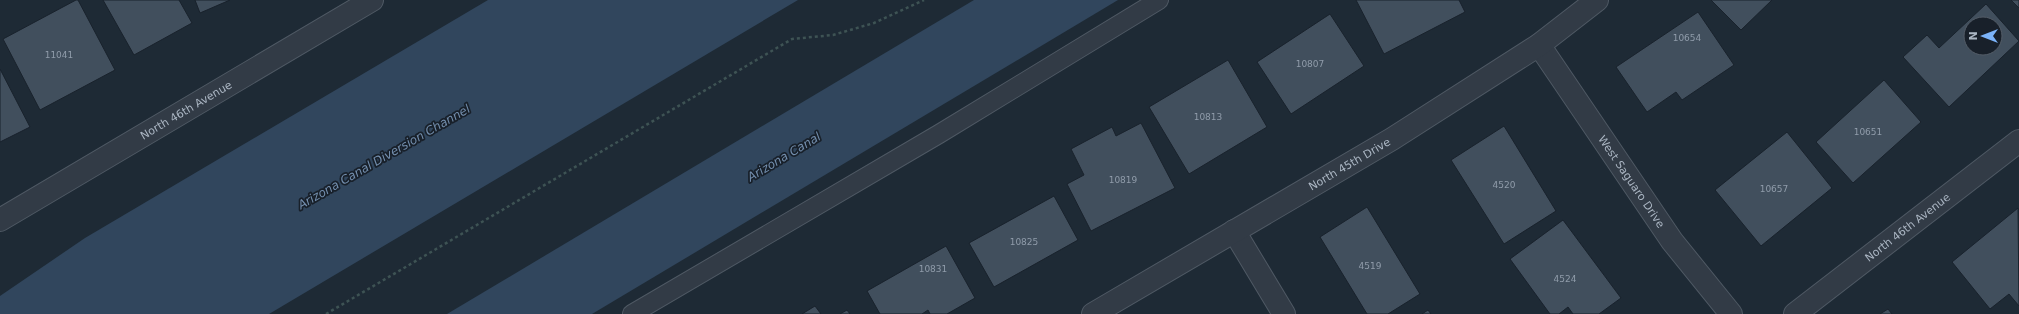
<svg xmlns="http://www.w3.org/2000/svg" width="2019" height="314" font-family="'DejaVu Sans',sans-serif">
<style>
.water{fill:#31465d}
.building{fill:#414f5d;stroke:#19222c;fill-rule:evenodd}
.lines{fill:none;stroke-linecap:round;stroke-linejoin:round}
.lane-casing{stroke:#4f5964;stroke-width:20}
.street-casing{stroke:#4f5964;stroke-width:24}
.path{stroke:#3e5354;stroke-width:2.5;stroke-dasharray:3 3;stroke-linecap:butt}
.lane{stroke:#323b46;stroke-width:18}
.street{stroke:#323b46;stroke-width:22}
.labels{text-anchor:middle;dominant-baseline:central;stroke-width:3.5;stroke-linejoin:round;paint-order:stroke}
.number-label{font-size:9px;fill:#909caa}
.street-label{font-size:11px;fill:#abb6c3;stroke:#18202a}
.water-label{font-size:12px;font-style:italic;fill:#738ead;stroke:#18202a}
</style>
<rect width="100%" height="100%" fill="#1e2a35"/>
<g class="water">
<polygon points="488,0 798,0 269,314 0,314 0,296 85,238"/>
<polygon points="974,0 1118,0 592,314 447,314"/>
</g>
<g class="building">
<polygon points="76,0 78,0 115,70 40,110 3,39"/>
<polygon points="103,0 179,0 192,23 134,55"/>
<polygon points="195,0 230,0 200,13"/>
<polygon points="1356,0 1459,0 1465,12 1384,54"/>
<polygon points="1711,0 1772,0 1741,30"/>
<polygon points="2011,0 2019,0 2019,8"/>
<path d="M1986 4 2019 41 1949 107 1903 57 1927 35 1939 48ZM1971 24H1995V48H1971Z"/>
<polygon points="1698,12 1734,65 1682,100 1676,92 1647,112 1616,67"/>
<polygon points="1330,14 1364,66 1291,114 1257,62"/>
<polygon points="1228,60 1267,127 1189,174 1149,107"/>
<polygon points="0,69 30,127 0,142"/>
<polygon points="1884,80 1921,122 1853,183 1816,142"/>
<polygon points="1141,123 1175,188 1091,231 1067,184 1084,175 1071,149 1112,127 1116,136"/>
<polygon points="1504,126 1556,211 1504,244 1451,160"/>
<polygon points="1787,132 1832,188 1761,246 1715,190"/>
<polygon points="1054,196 1078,240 994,287 969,243"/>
<polygon points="1367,207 1420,294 1388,314 1367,314 1320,237"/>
<polygon points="2018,208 2019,306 2009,294 1990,309 1952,262"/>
<polygon points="1563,220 1621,298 1599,314 1573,314 1568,307 1559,314 1550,314 1510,259"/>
<polygon points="946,246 975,298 947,314 930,314 928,310 922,314 880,314 867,291"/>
<polygon points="815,306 821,314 802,314"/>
<polygon points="1888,309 1892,314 1880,314"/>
<polygon points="847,310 850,314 840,314"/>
<polygon points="1428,310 1431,314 1422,314"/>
</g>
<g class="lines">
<g class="lane-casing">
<polyline id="lane" points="632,314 939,134 1159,0"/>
</g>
<g class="street-casing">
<g id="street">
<path id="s1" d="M1539 45 1672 241 1731 314"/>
<path id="s2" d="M0 220 372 0"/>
<polyline points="1234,231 1284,314"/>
<path id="s3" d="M1093 314 1392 139 1539 45 1597 0"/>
<path id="s4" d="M1795 314 2019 141"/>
</g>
</g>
<polyline class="path" points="326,314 792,39 833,35 874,23 924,0"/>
<use href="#lane" class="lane"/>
<use href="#street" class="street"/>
</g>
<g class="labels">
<g class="number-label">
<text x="1687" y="38">10654</text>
<text x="59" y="55">11041</text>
<text x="1310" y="64">10807</text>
<text x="1208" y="117">10813</text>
<text x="1868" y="132">10651</text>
<text x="1123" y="180">10819</text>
<text x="1504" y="185">4520</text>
<text x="1774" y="189">10657</text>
<text x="1024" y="242">10825</text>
<text x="1370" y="266">4519</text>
<text x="933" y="269">10831</text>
<text x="1565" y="279">4524</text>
</g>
<g class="street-label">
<text stroke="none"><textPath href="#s2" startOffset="216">North 46th Avenue</textPath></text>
<text stroke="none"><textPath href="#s3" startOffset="297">North 45th Drive</textPath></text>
<text stroke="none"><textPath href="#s1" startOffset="165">West Saguaro Drive</textPath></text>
<text stroke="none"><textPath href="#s4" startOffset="142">North 46th Avenue</textPath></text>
</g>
<g class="water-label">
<text transform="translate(384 157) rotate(-30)">Arizona Canal Diversion Channel</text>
<text transform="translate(784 157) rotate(-31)">Arizona Canal</text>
</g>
</g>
<g transform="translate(1983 36) rotate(270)"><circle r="19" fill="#18202a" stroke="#535c67"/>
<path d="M0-3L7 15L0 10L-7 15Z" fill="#7bb3f9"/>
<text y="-6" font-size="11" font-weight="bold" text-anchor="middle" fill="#abb6c3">N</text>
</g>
</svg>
